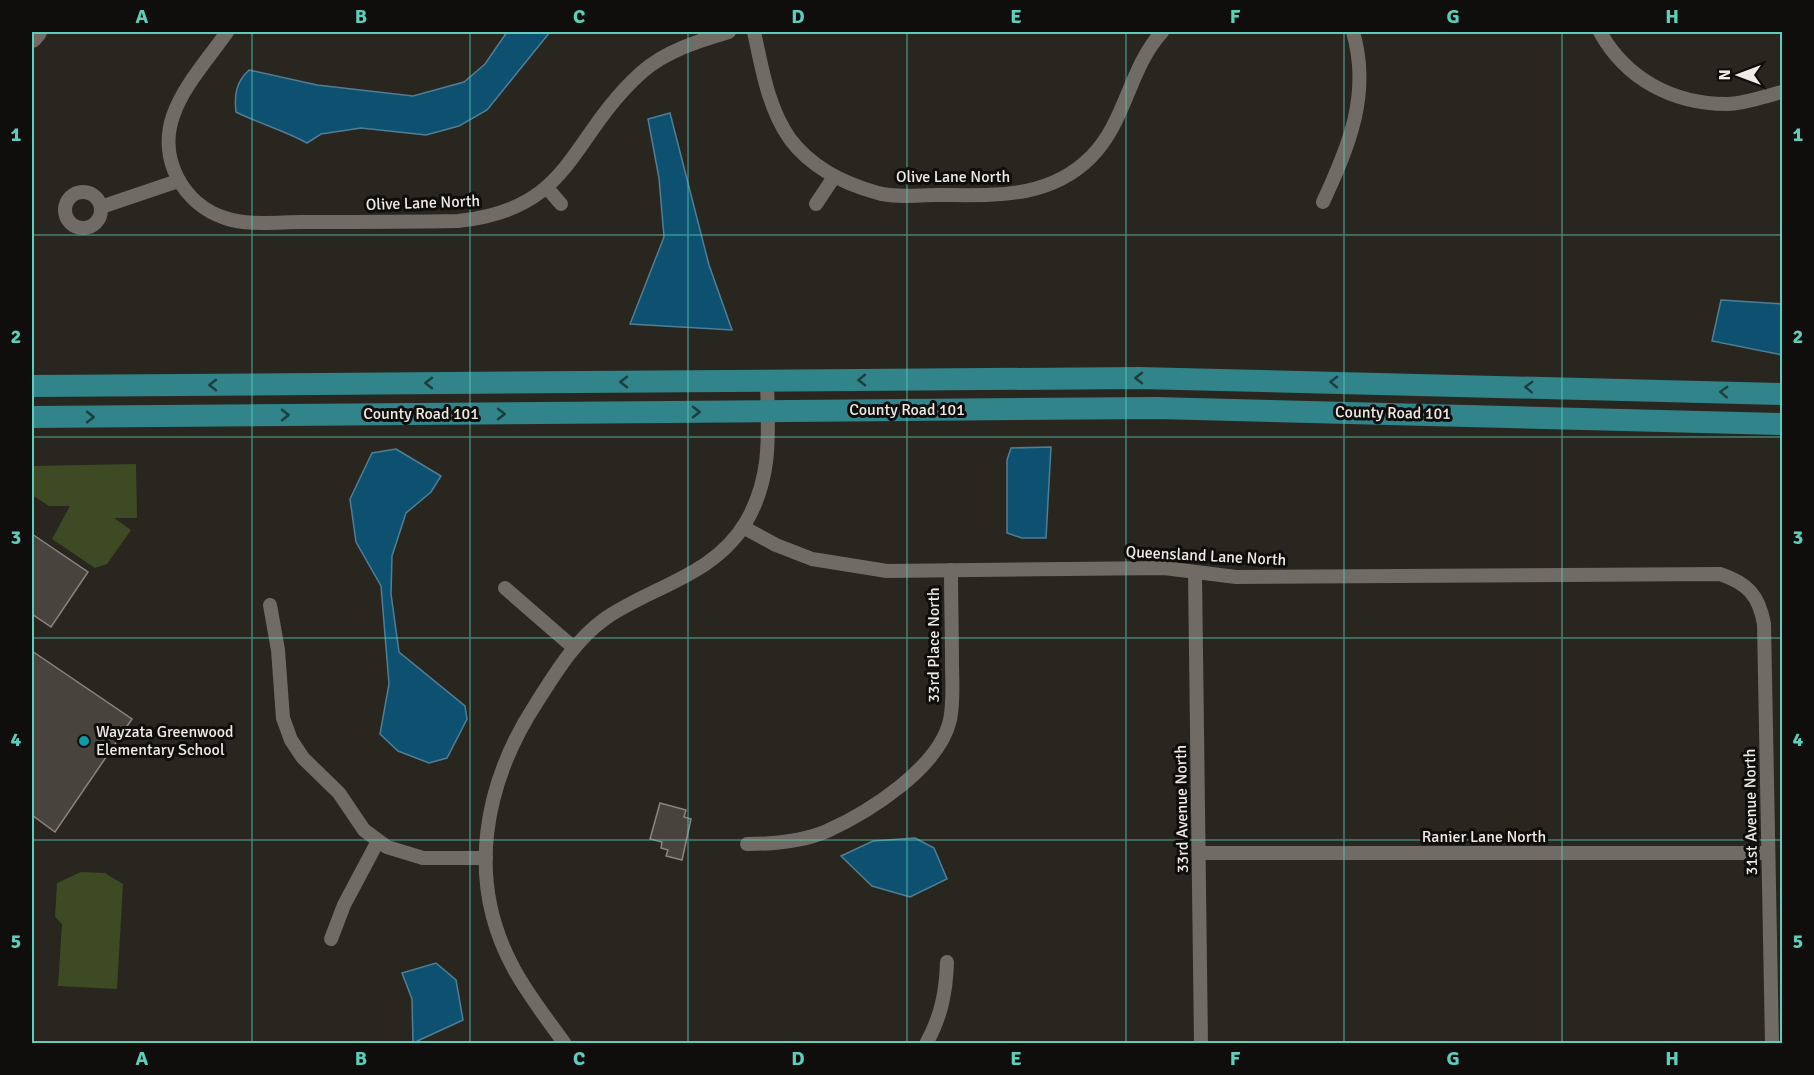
<svg xmlns="http://www.w3.org/2000/svg" width="1814" height="1075" font-family="Signika,sans-serif">
<style>
.green{fill:#3e4a24}
.water{fill:#0d5070;stroke:#507e94;stroke-width:1.5}
.building{fill:#48433c;stroke:#8b857e;stroke-width:1.5}
.lines{fill:none;stroke-linecap:round;stroke-linejoin:round}
.street{stroke:#706b64;stroke-width:14}
.secondary{stroke:#706b64;stroke-width:20}
.primary{stroke:#30848a;stroke-width:22}
.oneway{stroke:#1d3d3e}
.grid{fill:none;stroke:#5dceb9;stroke-width:1.5;stroke-opacity:0.55}
.culture-dot{fill:#0f9aa8;stroke:#100e0c;stroke-width:2}
.labels{text-anchor:middle;dominant-baseline:central;stroke-width:6;stroke-linejoin:round;paint-order:stroke}
.street-label{font-size:16px;fill:#eeebe7;stroke:#100e0c}
.poi-label{font-size:16px;fill:#eeebe7;stroke:#100e0c;text-anchor:start}
.neatline{fill:none;stroke:#5dceb9;stroke-width:2}
.grid-label{font-size:20px;text-anchor:middle;font-weight:bold;fill:#5dceb9}
</style>
<rect width="100%" height="100%" fill="#29251f"/>
<g class="green">
<polygon points="136,464 137,518 114,518 131,530 107,564 95,568 52,539 70,506 49,506 32,495 32,466"/>
<polygon points="81,872 105,873 123,884 117,989 58,986 62,924 55,917 57,883"/>
</g>
<g class="water">
<path d="M507 32H550L487 110 459 126 426 135 361 128 321 134 307 143C284 130 260 124 236 112 234 95 236 82 249 70L317 85 413 96 464 82 485 64Z"/>
<polygon points="670,113 709,265 732,330 630,324 664,237 659,178 648,119"/>
<polygon points="1721,300 1782,304 1782,355 1712,341"/>
<polygon points="1051,447 1046,538 1022,538 1007,533 1007,460 1011,448"/>
<polygon points="396,449 441,476 431,492 406,513 392,556 391,594 399,652 465,706 467,719 447,758 429,763 398,751 380,734 389,684 381,586 356,542 350,499 372,453"/>
<polygon points="915,838 934,848 947,879 910,897 872,886 841,856 873,841"/>
<polygon points="436,963 456,980 463,1020 413,1043 412,999 402,973"/>
</g>
<g class="building">
<polygon points="32,534 88,572 51,627 32,614"/>
<polygon points="32,651 132,719 55,832 32,815"/>
<polygon points="660,803 686,810 684,817 691,819 682,860 666,856 668,850 661,848 662,842 650,839"/>
</g>
<g class="lines">
<g class="street">
<path d="M227 32C209 58 183 86 173 116 158 159 183 204 225 218 249 226 277 222 302 222 354 222 406 222 458 221 574 209 568 138 642 72 666 51 698 41 729 32"/>
<path d="M754 32C762 68 768 108 790 139 811 167 845 184 878 193 895 198 918 195 937 195 993 195 1048 200 1091 157 1126 122 1129 68 1162 32"/>
<path d="M1600 32C1626 79 1673 104 1727 104 1745 104 1765 96 1782 92"/>
<polyline points="548,189 561,204"/>
<circle cx="83" cy="210" r="18"/>
<path d="M1323 202C1349 146 1371 94 1353 32"/>
<polyline points="816,204 834,177"/>
<polyline points="101,207 178,181"/>
<path d="M743 527 776 545 812 559 887 571 1164 568 1236 577 1720 574C1747 583 1759 595 1764 624L1772 1044"/>
<polyline points="1195,573 1201,1044"/>
<polyline points="505,588 574,648"/>
<polyline points="270,605 278,650 283,718 291,740 303,758 339,793 364,830 387,847 423,858 486,858"/>
<path d="M747 844C774 844 802 842 827 831 869 812 939 768 950 720 954 701 952 681 952 661 952 631 951 600 951 570"/>
<polyline points="1200,853 1768,853"/>
<polyline points="331,939 344,905 378,841"/>
<path d="M565 1044C547 1019 528 995 514 969 465 880 484 783 537 702 556 672 576 639 606 618 653 586 715 575 746 522 773 476 768 431 767 381"/>
<path d="M926 1044C941 1017 946 993 947 962"/>
</g>
<polyline class="secondary" points="32,38 37,32"/>
<g class="primary">
<polyline points="32,386 1139,378 1782,394"/>
<polyline points="32,417 1156,408 1782,424"/>
</g>
</g>
<defs><path id="oneway-chevron" d="M-2-3.5L2.5 0L-2 3.5" fill="none" stroke-width="1.6" stroke-linecap="round" stroke-linejoin="round" transform="scale(1.5)"/></defs>
<g class="oneway">
<use href="#oneway-chevron" transform="translate(1139 378) rotate(-180)"/>
<use href="#oneway-chevron" transform="translate(862 380) rotate(179)"/>
<use href="#oneway-chevron" transform="translate(624 382) rotate(180)"/>
<use href="#oneway-chevron" transform="translate(1334 382) rotate(-179)"/>
<use href="#oneway-chevron" transform="translate(429 383) rotate(180)"/>
<use href="#oneway-chevron" transform="translate(213 385) rotate(180)"/>
<use href="#oneway-chevron" transform="translate(1529 387) rotate(-178)"/>
<use href="#oneway-chevron" transform="translate(1724 392) rotate(-178)"/>
<use href="#oneway-chevron" transform="translate(696 412)"/>
<use href="#oneway-chevron" transform="translate(501 414)"/>
<use href="#oneway-chevron" transform="translate(285 415)"/>
<use href="#oneway-chevron" transform="translate(90 417)"/>
</g>
<path class="grid" d="M252 32V1044M470 32V1044M688 32V1044M907 32V1044M1126 32V1044M1344 32V1044M1562 32V1044M32 235H1782M32 437H1782M32 638H1782M32 840H1782"/>
<circle class="culture-dot" cx="84" cy="741" r="6"/>
<g class="labels">
<g class="street-label">
<text x="953" y="177">Olive Lane North</text>
<text transform="translate(423 203) rotate(-2)">Olive Lane North</text>
<text x="907" y="410">County Road 101</text>
<text transform="translate(1393 413) rotate(1)">County Road 101</text>
<text x="421" y="414">County Road 101</text>
<text transform="translate(1206 556) rotate(3)">Queensland Lane North</text>
<text transform="translate(934 645) rotate(-90)">33rd Place North</text>
<text transform="translate(1182 809) rotate(-91)">33rd Avenue North</text>
<text transform="translate(1751 812) rotate(-91)">31st Avenue North</text>
<text x="1484" y="837">Ranier Lane North</text>
</g>
<g class="poi-label">
<text x="96" y="732">Wayzata Greenwood<tspan x="96" dy="18">Elementary School</tspan></text>
</g>
</g>
<rect width="1814" height="1075" fill="none" stroke="#100e0c" stroke-width="66"/>
<g transform="translate(1739 75) rotate(270)" stroke="#100e0c" stroke-width="4.5" paint-order="stroke">
<path d="M0-4.5L10 22L0 15L-10 22Z" fill="#eeebe7"/>
<text y="-9" font-size="16" font-weight="bold" text-anchor="middle" fill="#eeebe7">N</text>
</g>
<rect x="33" y="33" width="1748" height="1009" class="neatline"/>
<g class="grid-label">
<text x="142" y="23">A</text>
<text x="361" y="23">B</text>
<text x="579" y="23">C</text>
<text x="798" y="23">D</text>
<text x="1016" y="23">E</text>
<text x="1235" y="23">F</text>
<text x="1453" y="23">G</text>
<text x="1672" y="23">H</text>
<text x="16" y="141">1</text>
<text x="1798" y="141">1</text>
<text x="16" y="343">2</text>
<text x="1798" y="343">2</text>
<text x="16" y="544">3</text>
<text x="1798" y="544">3</text>
<text x="16" y="746">4</text>
<text x="1798" y="746">4</text>
<text x="16" y="948">5</text>
<text x="1798" y="948">5</text>
<text x="142" y="1065">A</text>
<text x="361" y="1065">B</text>
<text x="579" y="1065">C</text>
<text x="798" y="1065">D</text>
<text x="1016" y="1065">E</text>
<text x="1235" y="1065">F</text>
<text x="1453" y="1065">G</text>
<text x="1672" y="1065">H</text>
</g>
</svg>
